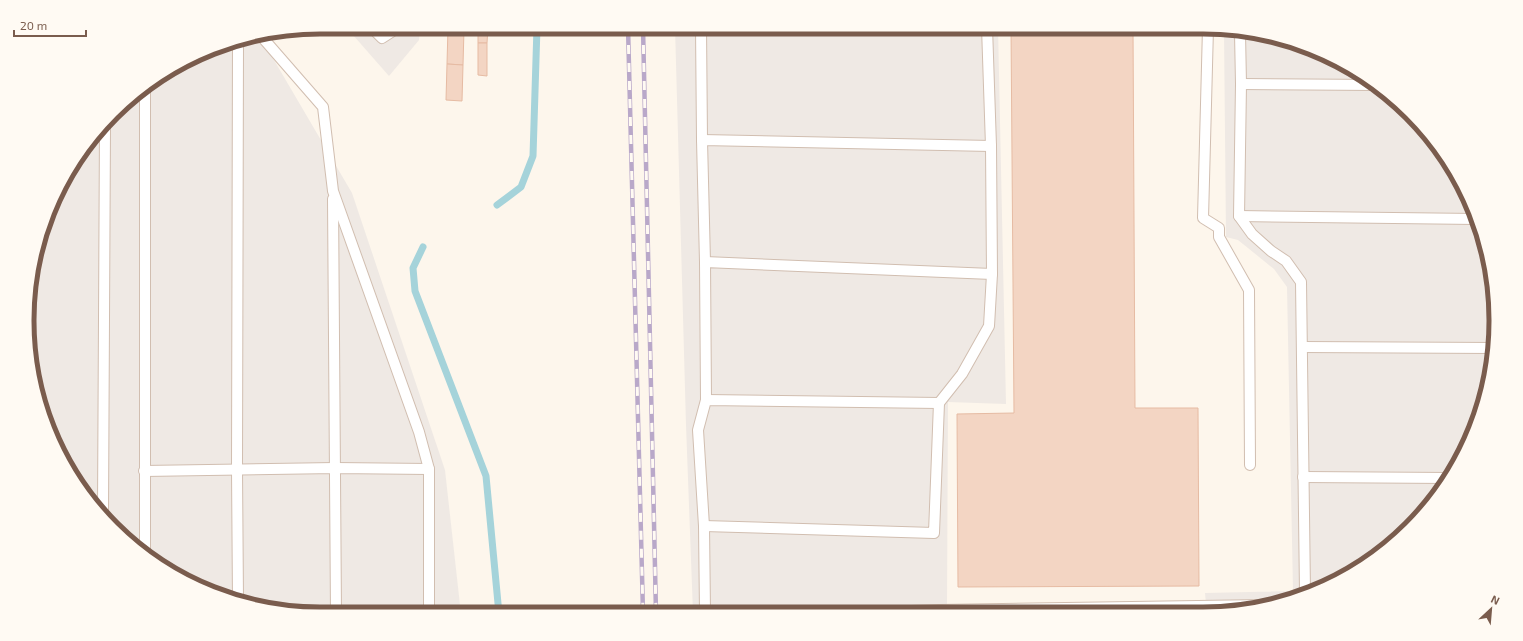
<svg xmlns="http://www.w3.org/2000/svg" width="1523" height="641" font-family="'Exo 2',sans-serif">
<style>
.industrial{fill:#efe9e4}
.lines{fill:none;stroke-linecap:round;stroke-linejoin:round}
.stream{stroke:#a5d3da;stroke-width:7}
.building{fill:#f3d5c3;stroke:#e6bba3}
.service-casing{stroke:#d1beb0;stroke-width:12}
.service{stroke:#fff;stroke-width:10}
.rail-casing{stroke:#b9a8c9;stroke-width:4.5}
.rail{stroke:#fffaf3;stroke-width:3;stroke-dasharray:9;stroke-linecap:butt}
.rim{fill:none;stroke:#7a5c4d;stroke-width:5}
</style>
<rect width="100%" height="100%" fill="#fdf6ec"/>
<g class="industrial">
<polygon points="346,27 420,27 419,40 389,76"/>
<polygon points="675,27 998,27 1006,404 948,402 947,607 1206,604 1205,593 1293,591 1287,287 1274,269 1238,240 1226,237 1224,31 1297,43 1349,66 1396,100 1435,142 1466,190 1486,244 1495,301 1494,359 1480,415 1447,483 1396,541 1332,584 1241,611 693,613 686,425"/>
<polygon points="258,37 264,43 352,193 445,470 461,614 321,614 226,598 142,553 76,483 49,433 33,378 30,282 43,226 66,174 127,100 174,66 226,43"/>
</g>
<g class="lines">
<g class="stream">
<polyline points="497,205 521,187 533,156 537,27"/>
<polyline points="423,247 413,268 415,291 486,476 499,614"/>
</g>
</g>
<g class="building">
<polygon points="448,27 468,27 467,29 448,28"/>
<polygon points="478,27 488,27 487,43 478,43"/>
<polygon points="1011,27 1133,27 1135,408 1198,408 1199,586 958,587 957,414 1014,413"/>
<polygon points="448,28 464,29 463,65 447,64"/>
<polygon points="478,43 487,43 487,76 478,75"/>
<polygon points="447,64 463,65 462,101 446,100"/>
</g>
<g class="lines">
<g class="service-casing">
<g id="service">
<polyline points="371,27 382,38 399,27"/>
<polyline points="701,27 702,140"/>
<polyline points="1208,28 1203,218 1219,228 1219,237 1249,290 1250,465"/>
<polyline points="1240,33 1241,84 1239,216 1252,234 1271,251 1286,261 1301,282 1305,592"/>
<polyline points="262,37 323,107 333,191 419,432 429,469 429,614"/>
<polyline points="238,41 237,470 238,600"/>
<polyline points="1241,84 1376,85"/>
<polyline points="145,87 145,555"/>
<polyline points="333,199 336,614"/>
<polyline points="1239,216 1476,219"/>
<polyline points="705,262 702,140 991,146"/>
<polyline points="1302,347 1494,348"/>
<polyline points="706,400 705,262 992,274"/>
<polyline points="144,471 335,468 429,469"/>
<polyline points="1303,477 1449,478"/>
<polyline points="103,511 105,127"/>
<polyline points="704,526 934,533 939,403"/>
<polyline points="940,610 1264,605"/>
<polyline points="705,612 704,526 698,430 706,400 939,403 962,374 989,326 992,274 991,146 987,27"/>
<polyline points="882,612 940,610 940,612"/>
<polyline points="706,613 721,613"/>
</g>
</g>
<use href="#service" class="service"/>
<g class="rail-casing">
<g id="rail">
<polyline points="628,27 643,613"/>
<polyline points="643,27 656,613"/>
</g>
</g>
<use href="#rail" class="rail"/>
</g>
<path d="M0 0H1523V641H0ZM320 34H1203A286 286 0 0 1 1489 320V321A286 286 0 0 1 1203 607H320A286 286 0 0 1 34 321V320A286 286 0 0 1 320 34Z" fill="#fffaf3" fill-rule="evenodd"/>
<path class="rim" d="M320 34H1203A286 286 0 0 1 1489 320V321A286 286 0 0 1 1203 607H320A286 286 0 0 1 34 321V320A286 286 0 0 1 320 34Z"/>
<g transform="translate(1491 609) rotate(26)" stroke="#fffaf3" stroke-width="3" paint-order="stroke">
<path d="M0-3L7 15L0 10L-7 15Z" fill="#7a5c4d"/>
<text y="-6" font-size="11" font-weight="bold" text-anchor="middle" fill="#7a5c4d">N</text>
</g>
<path d="M14 30v6h72v-6" fill="none" stroke="#7a5c4d" stroke-width="2"/>
<text x="20" y="30" font-size="12" fill="#7a5c4d" stroke="#fffaf3" stroke-width="3" paint-order="stroke">20 m</text>
</svg>
